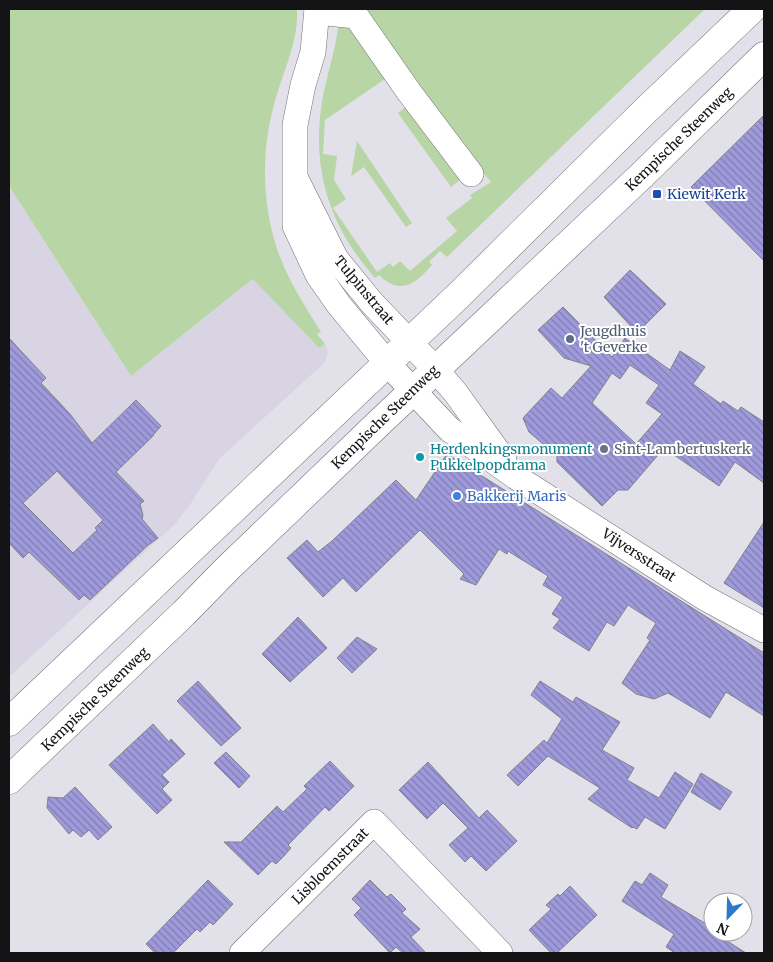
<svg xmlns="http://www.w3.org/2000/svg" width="773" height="962" font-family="Merriweather,serif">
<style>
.built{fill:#d9d4e3}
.grass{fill:#b8d6a5}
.building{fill:url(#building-back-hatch);stroke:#828189;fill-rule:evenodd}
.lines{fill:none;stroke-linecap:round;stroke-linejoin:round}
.minor-casing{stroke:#706e75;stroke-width:26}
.major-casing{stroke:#706e75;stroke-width:29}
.minor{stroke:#fff;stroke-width:25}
.major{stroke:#fff;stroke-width:28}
.transit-dot{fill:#1a4fb4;stroke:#fff;stroke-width:2}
.service-dot{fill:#5c6f8a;stroke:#fff;stroke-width:2}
.worship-dot{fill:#6b7280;stroke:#fff;stroke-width:2}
.culture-dot{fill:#0f9aa8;stroke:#fff;stroke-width:2}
.shop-dot{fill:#3f7fe0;stroke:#fff;stroke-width:2}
.labels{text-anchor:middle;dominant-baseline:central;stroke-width:4;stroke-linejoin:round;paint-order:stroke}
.street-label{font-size:14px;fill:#141316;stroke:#fff}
.transit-label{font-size:14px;fill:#164399;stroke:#fff;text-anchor:start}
.service-label{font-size:14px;fill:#4e5e75;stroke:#fff;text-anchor:start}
.culture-label{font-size:14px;fill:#0d838f;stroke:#fff;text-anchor:start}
.worship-label{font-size:14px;fill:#5b616d;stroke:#fff;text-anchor:start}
.shop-label{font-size:14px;fill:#366cbe;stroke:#fff;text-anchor:start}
</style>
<defs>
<pattern id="building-back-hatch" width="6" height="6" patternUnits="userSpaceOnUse" patternTransform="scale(1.25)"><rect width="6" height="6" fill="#9f9adb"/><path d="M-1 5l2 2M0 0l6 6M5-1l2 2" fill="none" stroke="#807cb1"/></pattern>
</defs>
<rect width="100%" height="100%" fill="#e2e0e8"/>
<polygon class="built" points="9,186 131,376 254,279 319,348 325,344 328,352 326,360 321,366 219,459 189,506 175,524 9,677"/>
<g class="grass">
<path d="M9 9H297C299 42 282 73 274 105 260 155 262 213 282 262 292 287 307 309 321 332L317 334 325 344 319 348 253 279 131 376 9 186Z"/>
<path d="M363 9H705L447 257 440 251 429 262 432 265C415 284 401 296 379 275L375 278C330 227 311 170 322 102 326 77 335 53 338 28L342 27 352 29 388 77 325 120 323 154 337 156 334 180 346 199 333 208 377 272 390 263 393 267 400 261 410 271 457 231 446 218 472 198 470 195 491 182 467 154Z"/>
<polygon points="407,106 460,180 451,187 398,113"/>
<polygon points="357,141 412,223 406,227 364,167 351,176"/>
</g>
<g class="building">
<polygon points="764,115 764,261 691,187"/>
<polygon points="630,270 666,304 637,333 604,297"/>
<path d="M563 307 612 357 625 338 670 370 680 351 705 367 693 384 721 404 723 401 738 411 741 407 764 422V483L735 462 719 486 664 448 628 490H618L602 506 557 462V456L529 432 523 418 551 388 562 398 591 366 564 358 538 330ZM630 365 659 385 646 403 662 414 636 444 592 403 612 373 620 379Z"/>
<path d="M9 338 46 378 41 383 70 414 92 443 136 400 161 426 153 435H154L116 472 144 501 140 504 143 515 142 519 158 538 147 546 90 600 84 595 79 600 29 552 23 558 9 543ZM57 471 103 520 95 528 97 530 73 553 23 503Z"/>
<polygon points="447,454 764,653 764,716 726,692 710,718 668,693 654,699 636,694 622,683 650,640 647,638 656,623 628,605 614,626 607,622 589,651 553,628 560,619 552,614 563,597 543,585 548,576 508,551 507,554 499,549 476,585 460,579 464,574 420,530 356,592 343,578 323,597 287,558 307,540 318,552 332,541 396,480 416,500"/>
<polygon points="764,522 764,608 724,583"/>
<polygon points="298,617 327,648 290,682 262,654"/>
<polygon points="357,637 377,649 352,673 337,658"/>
<polygon points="198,681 241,728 221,746 177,701"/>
<polygon points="540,681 573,702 576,697 620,722 602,750 634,768 627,780 659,798 675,772 693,784 665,829 645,817 637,829 633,827 632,828 588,799 600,788 548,756 518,786 507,775 544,740 547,743 562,719 531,695"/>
<polygon points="153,724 169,742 171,739 185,754 162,775 169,782 162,789 172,800 157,814 109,765"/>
<polygon points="226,752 250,776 239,788 214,763"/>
<polygon points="330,761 354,786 329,811 325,807 288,845 291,848 283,857 276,864 272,861 258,875 224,842 241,842 277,806 283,812 307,789 304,786"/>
<polygon points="428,762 479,818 487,810 517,841 486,871 471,856 465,862 449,845 468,828 443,803 427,819 399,790"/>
<polygon points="701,773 732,792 720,810 691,792"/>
<polygon points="75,787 112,827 98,840 89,830 81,837 73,830 69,834 47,808 48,797 63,798"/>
<polygon points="650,873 668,885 661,897 713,928 713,932 746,953 675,953 666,947 674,934 622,901 635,881 642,885"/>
<polygon points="208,880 233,904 213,925 210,922 200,932 197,929 173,953 155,953 146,944"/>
<polygon points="370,880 387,897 391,894 406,909 402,913 420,929 411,937 426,953 403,953 396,947 390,953 354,915 361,908 352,899"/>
<polygon points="570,886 597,915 557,953 551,953 529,930 551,909 546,905 558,894 560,896"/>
</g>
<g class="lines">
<g class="minor-casing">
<g id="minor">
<polyline points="317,9 313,52 303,85 295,125 295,226 318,275 339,305 387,363 449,429 516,477 705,598 764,630"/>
<polyline points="317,12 356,16 409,92 471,174"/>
<polyline points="297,181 336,259 372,303 435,369 455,392 504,460"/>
<polyline points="242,953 374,822 500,953"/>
</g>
</g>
<g class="major-casing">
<g id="major">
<polyline points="9,722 459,295 644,112 752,9"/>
<polyline points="9,780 184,613 227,569 381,421 640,177 764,56"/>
</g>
</g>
<use href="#minor" class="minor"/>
<use href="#major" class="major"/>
</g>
<rect class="transit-dot" x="652" y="189" width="10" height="10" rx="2.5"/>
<circle class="service-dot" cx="570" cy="339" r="5"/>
<circle class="worship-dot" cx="604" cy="449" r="5"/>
<circle class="culture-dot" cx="420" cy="457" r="5"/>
<circle class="shop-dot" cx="457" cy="496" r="5"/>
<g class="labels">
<g class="street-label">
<text transform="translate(679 139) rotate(-44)">Kempische Steenweg</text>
<text transform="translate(364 290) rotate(50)">Tulpinstraat</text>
<text transform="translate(385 417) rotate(-44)">Kempische Steenweg</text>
<text transform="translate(639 555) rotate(33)">Vijversstraat</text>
<text transform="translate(95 699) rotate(-44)">Kempische Steenweg</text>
<text transform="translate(330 866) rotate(-45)">Lisbloemstraat</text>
</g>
<g class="transit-label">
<text x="667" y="194">Kiewit Kerk</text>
</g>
<g class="service-label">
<text x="580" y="331">Jeugdhuis<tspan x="580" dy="16">'t Geverke</tspan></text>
</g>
<g class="culture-label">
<text x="430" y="449">Herdenkingsmonument<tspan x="430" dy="16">Pukkelpopdrama</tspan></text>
</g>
<g class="worship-label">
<text x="614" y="449">Sint-Lambertuskerk</text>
</g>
<g class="shop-label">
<text x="467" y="496">Bakkerij Maris</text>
</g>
</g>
<rect width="773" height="962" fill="none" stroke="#141316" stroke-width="20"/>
<g transform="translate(728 917) rotate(203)"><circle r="24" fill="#ffffff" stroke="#a1a1a2"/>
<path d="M0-4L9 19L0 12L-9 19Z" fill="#297bca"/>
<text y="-8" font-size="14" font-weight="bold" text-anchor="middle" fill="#141316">N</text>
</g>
</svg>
